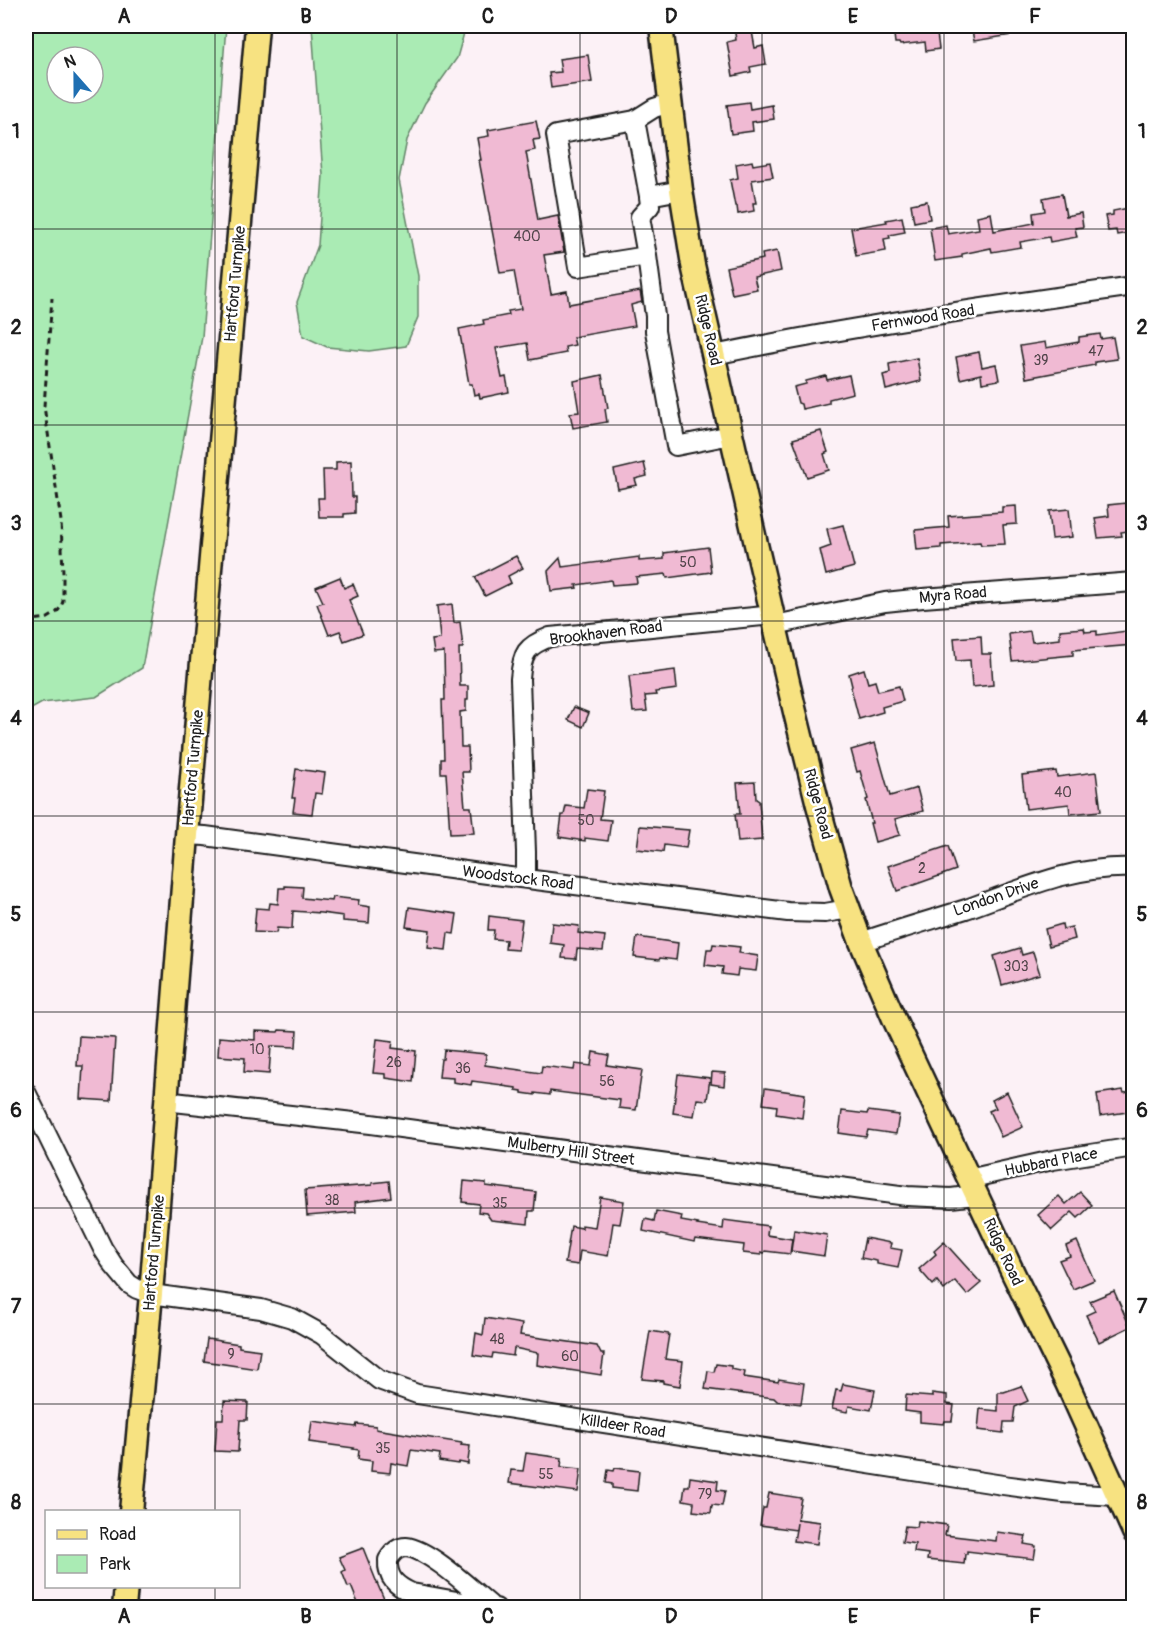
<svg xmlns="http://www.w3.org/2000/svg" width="1159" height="1633" font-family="Pangolin,sans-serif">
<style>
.green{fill:#aaebb4;stroke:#638468;stroke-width:1.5;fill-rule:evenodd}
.building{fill:#f0bad3;stroke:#1c1c1c;stroke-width:1.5}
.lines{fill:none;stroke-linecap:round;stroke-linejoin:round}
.minor-casing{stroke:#1c1c1c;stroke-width:22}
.major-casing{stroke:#1c1c1c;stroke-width:27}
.path{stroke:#1c1c1c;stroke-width:3;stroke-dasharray:6 4.5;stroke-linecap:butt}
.minor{stroke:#fff;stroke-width:18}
.major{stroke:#f7e281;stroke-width:22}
.grid{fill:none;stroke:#1c1c1c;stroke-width:1.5;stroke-opacity:0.55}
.labels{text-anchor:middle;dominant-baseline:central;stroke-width:5;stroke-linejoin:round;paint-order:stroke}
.number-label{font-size:14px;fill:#51444a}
.street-label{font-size:16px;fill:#1c1c1c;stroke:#fff}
.neatline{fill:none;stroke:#1c1c1c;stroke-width:2}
.grid-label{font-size:20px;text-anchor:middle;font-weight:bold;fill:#1c1c1c}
</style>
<rect width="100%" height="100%" fill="#fcf1f6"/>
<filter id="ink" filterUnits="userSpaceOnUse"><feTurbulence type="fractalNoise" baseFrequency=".0167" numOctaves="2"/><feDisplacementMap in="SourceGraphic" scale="12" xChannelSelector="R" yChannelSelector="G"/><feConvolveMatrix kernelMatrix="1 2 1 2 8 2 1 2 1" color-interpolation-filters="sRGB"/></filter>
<g filter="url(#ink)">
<g class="green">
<path d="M26 26H226L202 337 142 668 96 697 42 703 26 712ZM57 57H93V93H57Z"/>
<polygon points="312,26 466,26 457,58 425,103 407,140 399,180 418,276 418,317 406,346 369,351 327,347 303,336 297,302 318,245 323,175"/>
</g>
<g class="building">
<polygon points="742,26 751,26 755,48 763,46 766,64 750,67 751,72 733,76 727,42 736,40 734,27"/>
<polygon points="893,26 936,26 939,49 926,51 925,42 900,45 899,43 895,43"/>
<polygon points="971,26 1024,26 1024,33 974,41"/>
<polygon points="588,55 592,82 551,88 549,73 561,72 559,59"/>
<polygon points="749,102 750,109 772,105 774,119 752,122 753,131 731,134 727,105"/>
<polygon points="536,121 540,139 533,140 535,150 526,152 538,220 558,216 564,252 544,255 551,294 567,291 569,304 640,291 642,302 631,305 635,326 573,337 575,345 565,347 566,353 530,360 527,343 496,348 502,378 506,377 509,392 480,398 479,394 474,395 472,384 469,384 459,329 484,324 483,320 509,315 508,311 521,309 514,271 500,273 479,160 481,160 477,138 489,136 488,130"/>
<polygon points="752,161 753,165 770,162 773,177 752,180 756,203 753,203 754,211 738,214 737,206 735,206 730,180 738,178 736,164"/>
<polygon points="1062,194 1066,216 1081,213 1083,227 1075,228 1077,237 1050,242 1049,237 1020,242 1021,247 992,252 991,248 962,254 962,257 935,261 930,228 946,225 948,234 979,229 977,216 991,213 994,231 1034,223 1033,213 1045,211 1043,198"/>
<polygon points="927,201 930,219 914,222 911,204"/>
<polygon points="1134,207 1134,232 1117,235 1116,230 1108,231 1105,216 1113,215 1113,211"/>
<polygon points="902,217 905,232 889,235 890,238 884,239 886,251 856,256 851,228 887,222 886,220"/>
<polygon points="777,251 781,271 754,277 757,289 732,294 726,267 763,259 762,254"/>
<polygon points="1100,334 1101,339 1113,337 1117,359 1095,362 1095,365 1026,378 1020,346 1045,342 1046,348 1079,342 1079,337"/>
<polygon points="979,352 982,367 996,364 999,380 982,383 981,374 960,379 956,357"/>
<polygon points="917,358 921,381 886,390 883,375 890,373 889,364"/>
<polygon points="602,375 608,408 605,409 607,422 573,428 570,413 579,412 574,381"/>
<polygon points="849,375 853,393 829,399 829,403 802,409 801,404 798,403 794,387 806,384 806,381 826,376 827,380"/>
<polygon points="821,431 828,452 824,454 829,470 807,477 793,439"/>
<polygon points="351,461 352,497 355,497 355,513 344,514 344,517 319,517 318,498 324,498 323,470 336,470 336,462"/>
<polygon points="644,463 647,476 635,479 637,485 618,489 614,470"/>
<polygon points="1126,503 1127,512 1134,511 1134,530 1121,532 1122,536 1098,538 1095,518 1109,516 1108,505"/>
<polygon points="1016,506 1017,524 1003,525 1005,544 981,545 980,542 941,545 941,548 917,550 915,530 949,527 948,516 1002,512 1002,507"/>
<polygon points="1069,509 1072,537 1052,539 1049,511"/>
<polygon points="843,525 854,567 826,575 820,550 831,546 827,529"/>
<polygon points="708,547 711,572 667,578 666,574 636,577 637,583 612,585 611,580 576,585 577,588 551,591 548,571 560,558 562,567 639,557 639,561 664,559 664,553"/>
<polygon points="516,556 523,568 508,576 511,583 485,596 475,577"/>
<polygon points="340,577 344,588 353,584 358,596 349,600 363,634 344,641 340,631 329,635 317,604 323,602 316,587"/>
<polygon points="452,604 454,623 460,622 463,648 459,648 460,686 468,686 468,700 466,700 466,711 460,712 461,747 468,747 469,772 462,772 465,807 471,807 474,833 450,834 446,773 441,773 441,759 444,759 442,700 445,700 444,652 434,653 432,640 440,639 437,606"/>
<polygon points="1084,628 1085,632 1097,631 1097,635 1134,630 1134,645 1073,650 1073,655 1012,661 1009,634 1030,631 1032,642 1060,639 1060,630"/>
<polygon points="981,636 982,654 991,654 993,685 972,687 970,660 956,661 954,638"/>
<polygon points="864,669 868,683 875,681 878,691 899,686 903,701 882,707 883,712 859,719 851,688 852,686 849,674"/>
<polygon points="675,670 677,689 655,692 656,695 645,696 647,711 633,712 629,676"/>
<polygon points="574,707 589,713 583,727 568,720"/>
<polygon points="875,743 890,796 917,788 923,811 895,819 900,835 875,842 870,823 872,823 866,800 868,799 860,771 857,772 851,750"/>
<polygon points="296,769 325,773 322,794 315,793 312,814 293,812 295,798 292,798"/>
<polygon points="1056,771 1057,777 1096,772 1101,811 1070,814 1069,804 1026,809 1022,775"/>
<polygon points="755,782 756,799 759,801 762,840 738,842 735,814 740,814 737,783"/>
<polygon points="587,789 604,791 600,819 611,820 608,841 585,838 585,841 559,837 562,815 564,815 566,806 584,808"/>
<polygon points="640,826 689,830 686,848 664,845 663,852 637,849"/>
<polygon points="948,846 956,870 897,891 888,866"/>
<polygon points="285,886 303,887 302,898 332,901 333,897 359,900 358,905 370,907 369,923 343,921 343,916 321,913 293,911 292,929 277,928 276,933 254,932 256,908 269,909 270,903 278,904 279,888 285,888"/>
<polygon points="409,907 457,914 454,934 448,933 446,950 428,948 430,930 406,927"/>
<polygon points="489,916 522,920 518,950 505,949 506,940 493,939 494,930 488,930"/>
<polygon points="552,923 579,926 578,933 605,936 603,951 577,949 576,959 562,958 564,945 550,943"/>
<polygon points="1062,924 1063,929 1072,927 1075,939 1049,946 1045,929"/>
<polygon points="637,937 678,943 676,960 660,958 659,960 634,957"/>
<polygon points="713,944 740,947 739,953 758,956 756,971 738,969 737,976 722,974 723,967 705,965 707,949 712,949"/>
<polygon points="1020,948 1022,955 1033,952 1040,974 1002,985 994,956"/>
<polygon points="279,1030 297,1031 296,1047 271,1046 269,1074 244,1072 245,1058 218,1056 219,1037 255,1040 255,1031 278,1032"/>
<polygon points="79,1036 115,1038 111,1101 81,1099 83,1066 77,1066"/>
<polygon points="377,1039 393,1041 392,1048 416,1051 413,1082 386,1078 386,1074 373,1073"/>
<polygon points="444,1050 486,1054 485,1065 541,1073 542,1066 574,1070 575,1064 591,1066 593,1052 609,1055 607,1065 642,1070 636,1110 619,1108 620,1100 550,1091 550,1095 535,1093 535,1095 522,1093 522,1091 516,1090 516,1088 502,1086 503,1085 472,1081 471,1085 453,1082 453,1078 439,1077 441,1059 443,1059"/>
<polygon points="712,1072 725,1073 724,1086 711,1084"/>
<polygon points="678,1074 710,1078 707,1100 697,1099 694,1116 673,1113"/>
<polygon points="765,1088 805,1094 802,1118 776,1114 777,1106 763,1104"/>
<polygon points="1123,1090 1124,1093 1131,1092 1133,1108 1127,1109 1127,1112 1100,1116 1097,1094"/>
<polygon points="1007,1092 1023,1127 1001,1137 989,1111 996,1108 992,1100"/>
<polygon points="842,1111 867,1114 868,1111 899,1115 896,1134 868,1130 866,1137 839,1133"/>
<polygon points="389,1181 391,1197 355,1202 356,1212 307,1216 305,1190 372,1185 372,1183"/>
<polygon points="464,1181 486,1183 486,1186 536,1192 534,1211 529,1211 528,1224 491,1220 486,1213 478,1212 479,1204 462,1202"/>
<polygon points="1080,1192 1092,1205 1078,1218 1072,1212 1052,1230 1038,1215 1059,1196 1066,1204"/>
<polygon points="600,1197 624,1201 620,1224 613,1223 608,1256 580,1251 578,1265 565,1263 571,1226 582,1228 582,1225 595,1227"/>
<polygon points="656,1211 682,1216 681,1221 698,1224 697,1225 723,1229 724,1220 768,1226 767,1235 792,1239 790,1254 765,1251 764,1253 761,1252 761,1255 743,1253 744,1245 695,1239 694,1242 643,1231 645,1219 654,1221"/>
<polygon points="794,1230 827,1235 824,1256 791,1251"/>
<polygon points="865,1238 891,1243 890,1248 902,1250 898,1268 877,1264 877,1261 861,1258"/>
<polygon points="1077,1241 1094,1280 1073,1289 1059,1260 1070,1256 1066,1246"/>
<polygon points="944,1242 981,1283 967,1295 955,1281 944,1290 937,1281 933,1285 919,1269 936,1254 934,1251"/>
<polygon points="1114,1291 1130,1327 1099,1342 1086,1315 1095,1311 1090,1301"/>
<polygon points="485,1318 522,1324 520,1335 597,1346 601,1354 604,1354 601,1375 537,1365 538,1353 514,1348 513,1356 493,1353 492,1358 473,1355 476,1333 483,1335"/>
<polygon points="650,1331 669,1334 665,1359 683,1361 680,1386 663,1383 663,1381 642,1379"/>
<polygon points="207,1339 239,1344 239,1347 260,1350 257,1369 204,1361"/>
<polygon points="716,1364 731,1366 731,1369 745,1372 744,1377 778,1382 779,1379 804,1383 801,1404 777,1401 774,1398 705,1389 708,1371 714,1372"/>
<polygon points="843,1384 875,1390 871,1410 849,1406 847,1412 832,1409 836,1390 841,1391"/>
<polygon points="1021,1386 1028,1401 1015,1407 1013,1422 1004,1422 1003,1433 978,1430 980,1409 998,1411 998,1392 1004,1392"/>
<polygon points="932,1393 947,1395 947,1404 954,1405 952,1421 945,1421 944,1424 920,1422 920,1413 905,1411 906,1395 932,1397"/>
<polygon points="224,1401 248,1402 247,1420 240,1420 238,1452 215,1451 217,1419 223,1419"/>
<polygon points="312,1421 356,1427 357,1424 376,1426 376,1429 462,1443 461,1445 470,1446 468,1461 468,1464 459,1462 458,1464 439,1461 440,1454 411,1450 408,1466 391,1463 390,1473 371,1471 372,1461 358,1459 359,1450 353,1449 354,1448 309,1442"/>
<polygon points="526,1453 562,1458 561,1467 581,1469 578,1492 509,1483 511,1470 523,1471"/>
<polygon points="615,1468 639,1471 637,1491 612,1488 612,1484 606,1483 608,1470 614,1471"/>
<polygon points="690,1477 718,1481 717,1490 725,1491 722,1506 712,1505 711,1513 693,1511 694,1502 683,1500 685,1486 689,1486"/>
<polygon points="769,1493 801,1498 797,1519 820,1522 817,1544 794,1541 797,1523 796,1530 760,1525 763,1508 766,1508"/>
<polygon points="918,1521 947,1525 945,1535 996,1541 997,1532 1026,1536 1024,1544 1036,1546 1034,1559 967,1551 967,1554 965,1554 964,1564 927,1560 928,1554 914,1552 915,1544 902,1542 905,1526 917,1527"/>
<polygon points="363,1548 377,1583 388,1608 360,1608 351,1586 348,1587 342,1572 345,1570 339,1557"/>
</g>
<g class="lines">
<g class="minor-casing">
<g id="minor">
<polyline points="670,103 654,108 635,120 556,135 578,267 647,256 640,217 650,206 649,196 681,190"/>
<polyline points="635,120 649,196"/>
<polyline points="647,256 655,316 655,331 676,446 731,435"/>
<path d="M714 355C852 326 993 306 1134 286"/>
<polyline points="775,625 885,602 923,598 1134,582"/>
<polyline points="187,835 205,836 495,875 788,912 825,913 849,909"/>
<path d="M526 878V852L520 679C522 653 526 646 550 637L773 615"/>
<path d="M861 942C896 930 931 920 966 909 1022 889 1073 865 1134 868"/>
<polyline points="26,1092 103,1249 114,1266 129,1284 137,1289 151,1294 261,1309 292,1318 321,1334 379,1380 417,1394 1003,1485 1063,1493 1117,1496"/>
<polyline points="165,1101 371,1124 907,1196 951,1198 976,1195"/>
<polyline points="968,1179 1053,1160 1134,1147"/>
<path d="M490 1605C472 1590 429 1549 406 1547 397 1547 392 1553 388 1560 387 1578 396 1586 412 1593L496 1608"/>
</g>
</g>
<g class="major-casing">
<g id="major">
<polyline points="661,26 681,190 693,265 756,544 795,712 818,805 841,888 861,942 895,1021 1014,1275 1067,1383 1134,1532"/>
<polyline points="131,1512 151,1294 187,835 257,26"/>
<polyline points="124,1608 126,1586"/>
</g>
</g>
<polyline class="path" points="26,621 48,618 56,613 61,607 63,601 63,573 61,521 44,406 52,298"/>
<use href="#minor" class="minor"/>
<use href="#major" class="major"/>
</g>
</g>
<path class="grid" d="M215 26V1512M397 26V1608M580 26V1608M762 26V1608M944 26V1608M26 229H1134M26 425H1134M26 621H1134M26 816H1134M26 1012H1134M26 1208H1134M26 1404H1134M215 1586V1608"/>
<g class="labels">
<g class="number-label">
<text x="527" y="236">400</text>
<text x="1096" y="351">47</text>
<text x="1041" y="360">39</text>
<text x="688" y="562">50</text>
<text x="1063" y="792">40</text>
<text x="586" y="820">50</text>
<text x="922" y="868">2</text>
<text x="1016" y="966">303</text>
<text x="257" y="1049">10</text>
<text x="394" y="1062">26</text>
<text x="463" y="1068">36</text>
<text x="607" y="1081">56</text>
<text x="332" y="1200">38</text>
<text x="500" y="1203">35</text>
<text x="497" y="1339">48</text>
<text x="231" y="1354">9</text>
<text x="570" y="1356">60</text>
<text x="383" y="1448">35</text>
<text x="546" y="1474">55</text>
<text x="705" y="1494">79</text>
</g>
<g class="street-label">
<text transform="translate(235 284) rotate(-85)">Hartford Turnpike</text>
<text transform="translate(923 318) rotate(-9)">Fernwood Road</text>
<text transform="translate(708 330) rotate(77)">Ridge Road</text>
<text transform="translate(953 595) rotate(-5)">Myra Road</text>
<text transform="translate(606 633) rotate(-7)">Brookhaven Road</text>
<text transform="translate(193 768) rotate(-85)">Hartford Turnpike</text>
<text transform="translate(818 804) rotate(75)">Ridge Road</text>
<text transform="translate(518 878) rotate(7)">Woodstock Road</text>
<text transform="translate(996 897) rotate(-19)">London Drive</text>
<text transform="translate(571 1151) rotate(8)">Mulberry Hill Street</text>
<text transform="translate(1051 1162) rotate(-11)">Hubbard Place</text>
<text transform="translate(1003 1252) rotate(65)">Ridge Road</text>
<text transform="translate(154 1253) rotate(-85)">Hartford Turnpike</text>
<text transform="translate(623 1426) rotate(9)">Killdeer Road</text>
</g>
</g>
<rect width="1159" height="1633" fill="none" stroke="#fff" stroke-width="66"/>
<rect x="45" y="1510" width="195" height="78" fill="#ffffff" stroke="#a4a4a4" stroke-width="1.5"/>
<rect x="57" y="1530" width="30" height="9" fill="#f7e281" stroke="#a4a4a4" stroke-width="1.5"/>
<text x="99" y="1540" font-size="18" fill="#1c1c1c">Road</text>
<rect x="57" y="1555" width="30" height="18" fill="#aaebb4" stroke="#a4a4a4" stroke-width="1.5"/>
<text x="99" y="1570" font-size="18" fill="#1c1c1c">Park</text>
<g transform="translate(75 75) rotate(339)"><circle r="28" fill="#ffffff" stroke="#a4a4a4" stroke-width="1.5"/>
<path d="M0-4.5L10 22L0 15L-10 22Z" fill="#1f6fb2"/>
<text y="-9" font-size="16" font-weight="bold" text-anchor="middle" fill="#1c1c1c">N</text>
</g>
<rect x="33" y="33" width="1093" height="1567" class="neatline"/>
<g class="grid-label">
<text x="124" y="23">A</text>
<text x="306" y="23">B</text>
<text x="488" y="23">C</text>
<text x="671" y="23">D</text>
<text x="853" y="23">E</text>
<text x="1035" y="23">F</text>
<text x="16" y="138">1</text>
<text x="1142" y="138">1</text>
<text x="16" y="334">2</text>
<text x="1142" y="334">2</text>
<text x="16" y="530">3</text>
<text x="1142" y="530">3</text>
<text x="16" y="725">4</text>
<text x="1142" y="725">4</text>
<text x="16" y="921">5</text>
<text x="1142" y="921">5</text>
<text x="16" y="1117">6</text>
<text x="1142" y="1117">6</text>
<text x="16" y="1313">7</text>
<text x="1142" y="1313">7</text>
<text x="16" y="1509">8</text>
<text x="1142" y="1509">8</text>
<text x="124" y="1623">A</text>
<text x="306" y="1623">B</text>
<text x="488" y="1623">C</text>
<text x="671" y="1623">D</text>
<text x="853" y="1623">E</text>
<text x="1035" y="1623">F</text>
</g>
</svg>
